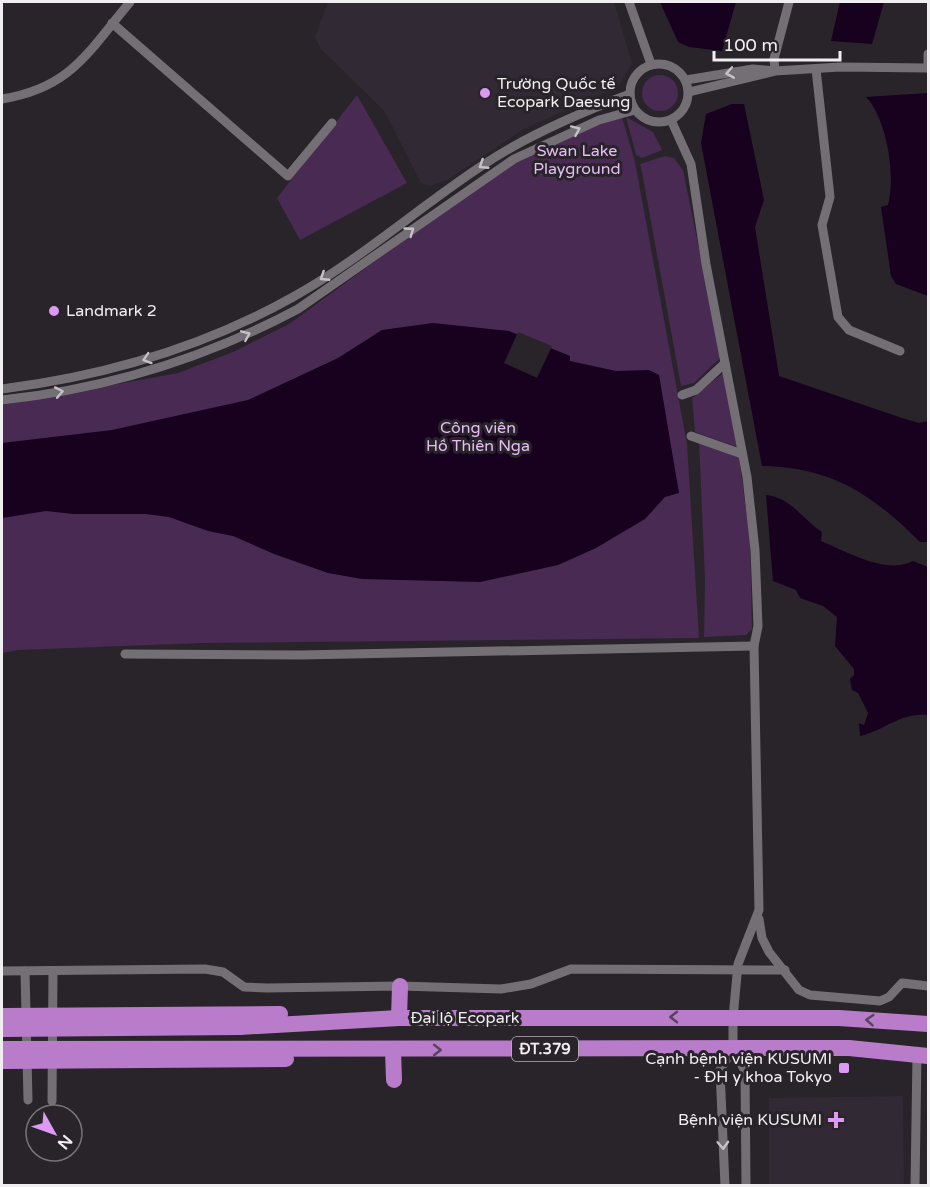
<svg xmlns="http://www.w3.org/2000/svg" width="930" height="1187" font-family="'Varela Round',sans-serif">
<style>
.built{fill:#312934}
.green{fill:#482a52}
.water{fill:#17011f}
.pier{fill:#282429}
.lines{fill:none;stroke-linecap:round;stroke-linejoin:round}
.minor{stroke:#746f75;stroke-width:9}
.trunk{stroke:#b87cca;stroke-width:16}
.oneway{stroke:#c5c2c6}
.oneway2{stroke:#5a4361}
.poi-dot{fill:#dd99f3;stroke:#282429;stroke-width:2}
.labels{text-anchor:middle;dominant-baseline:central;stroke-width:6;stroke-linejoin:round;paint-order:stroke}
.shield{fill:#282429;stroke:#b5b1b6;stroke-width:1.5}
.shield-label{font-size:15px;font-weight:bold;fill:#f1eef2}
.poi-label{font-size:16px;fill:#f1eef2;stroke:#282429;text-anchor:start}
.park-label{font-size:16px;fill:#e6bcf4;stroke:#282429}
.street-label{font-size:16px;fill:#f1eef2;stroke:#282429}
</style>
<rect width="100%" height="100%" fill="#282429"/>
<g class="built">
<polygon points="328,2 614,2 632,63 618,87 524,129 447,180 430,186 421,183 385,112 320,48 315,37"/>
<polygon points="903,1096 904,1185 769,1185 769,1098"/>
</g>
<g class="green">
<circle cx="660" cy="93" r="18"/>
<polygon points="357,95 407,183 300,240 277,198"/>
<polygon points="622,117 635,162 687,444 699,638 202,643 19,650 2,653 2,405 178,373 233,352 289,324 507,165 603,122"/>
<polygon points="626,117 653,132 662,150 642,158 636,155"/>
<polygon points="665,156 674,158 683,170 721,357 694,383 681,386 641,167 640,164"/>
<polygon points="723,373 737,447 695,432 692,398"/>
<polygon points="699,441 739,458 750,539 752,629 746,635 704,637 705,579"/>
</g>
<g class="water">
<polygon points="660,2 736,2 722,51 689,47 678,42"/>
<polygon points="840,2 884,2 872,44 831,41"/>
<path d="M928 93V296L896 284 891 276 881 207 888 205C896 176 887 119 866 97Z"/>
<path d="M732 104H744L764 200 755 227 779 376 902 418 919 423 928 421V542H920C872 494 831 467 762 466L701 143 706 114Z"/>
<polygon points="433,323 509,331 570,356 570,361 616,371 649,370 659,375 679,493 665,497 645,519 596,548 558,565 480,582 362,579 328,573 274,554 233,536 208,531 169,517 146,514 73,514 46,511 2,518 2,443 112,430 248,400 338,358 382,330"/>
<path d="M766 495C792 498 802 519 822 532L821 541C848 552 886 575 913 561L928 567V715C901 712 885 730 860 736L859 723 864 725 868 713 858 693 852 690 850 679 854 675V669L835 646 837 617 823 606 800 598 796 590 773 581Z"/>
</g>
<polygon class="pier" points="518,332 552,346 537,378 504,363"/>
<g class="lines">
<g class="minor">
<polyline points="629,2 651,64"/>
<polyline points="112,23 288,176 332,123"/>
<circle cx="659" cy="93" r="29"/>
<polyline points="928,68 928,54"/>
<polyline points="816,69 830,197 822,225 838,317 849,330 900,351"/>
<polyline points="775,71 774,59 789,2"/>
<polyline points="686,80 753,69 775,71 840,67 928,68"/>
<polyline points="689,92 772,72"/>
<path d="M2 99C71 88 88 52 130 2"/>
<polyline points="671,120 691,164 706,264 747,477 755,550 758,626 754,646 759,910 738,964 733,1018 733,1049 745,1071 746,1186"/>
<path d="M2 389C105 376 202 348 293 297 361 259 419 207 483 165 526 136 582 112 630 94"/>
<polyline points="682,395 696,390 725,363"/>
<path d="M2 400C105 389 206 358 298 309L514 159 599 120 635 110"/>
<polyline points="691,436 742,454"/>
<polyline points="125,654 301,655 754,646"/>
<polyline points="759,919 762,938 769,952 799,990 810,995 880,1001 889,997 902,983 928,986"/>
<polyline points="2,971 205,969 223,972 244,987 267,988 400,986 501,989 531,984 571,969 785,970"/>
<polyline points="25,971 28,1100"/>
<polyline points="52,1101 53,971"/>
<polyline points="725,1186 720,1070 733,1049"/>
<polyline points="915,1186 917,1054"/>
</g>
<g class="trunk">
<polyline points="2,1016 280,1014"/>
<polyline points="399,1018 400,986"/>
<polyline points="2,1029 240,1027 399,1018 839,1018 928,1024"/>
<path d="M2 1049C284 1046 567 1051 849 1048L928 1056"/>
<polyline points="393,1050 394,1080"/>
<polyline points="2,1061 286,1059"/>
</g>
</g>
<defs><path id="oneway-chevron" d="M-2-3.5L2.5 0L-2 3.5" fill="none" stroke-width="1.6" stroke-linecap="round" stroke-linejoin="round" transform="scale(1.5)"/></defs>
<g class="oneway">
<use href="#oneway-chevron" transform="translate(730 73) rotate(170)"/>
<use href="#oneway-chevron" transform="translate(576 130) rotate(-24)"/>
<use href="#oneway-chevron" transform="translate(483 165) rotate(147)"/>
<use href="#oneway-chevron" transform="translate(410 231) rotate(-36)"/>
<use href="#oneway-chevron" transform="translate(324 277) rotate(147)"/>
<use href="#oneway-chevron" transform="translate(246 335) rotate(-23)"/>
<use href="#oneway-chevron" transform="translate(147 359) rotate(162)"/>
<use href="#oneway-chevron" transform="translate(59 392) rotate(-11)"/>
<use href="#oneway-chevron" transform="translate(723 1145) rotate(87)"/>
</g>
<g class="oneway2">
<use href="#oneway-chevron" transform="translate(674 1017) rotate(180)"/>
<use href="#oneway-chevron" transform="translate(870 1020) rotate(-176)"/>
<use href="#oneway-chevron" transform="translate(437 1050)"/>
</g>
<g class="poi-dot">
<circle cx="485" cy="93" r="6"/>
<circle cx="54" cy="311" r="6"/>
<rect x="838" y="1062" width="12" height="12" rx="3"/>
<path d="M833 1111h6v6h6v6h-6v6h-6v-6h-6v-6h6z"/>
</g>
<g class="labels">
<rect class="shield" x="512" y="1037" width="66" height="24" rx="4.5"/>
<g class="shield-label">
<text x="545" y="1049">ĐT.379</text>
</g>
<g class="poi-label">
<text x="497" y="84">Trường Quốc tế<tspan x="497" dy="18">Ecopark Daesung</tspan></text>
<text x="66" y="311">Landmark 2</text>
<text x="832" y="1059" text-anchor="end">Cạnh bệnh viện KUSUMI<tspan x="832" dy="18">- ĐH y khoa Tokyo</tspan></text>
<text x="822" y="1120" text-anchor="end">Bệnh viện KUSUMI</text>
</g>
<g class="park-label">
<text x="577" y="151">Swan Lake<tspan x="577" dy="18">Playground</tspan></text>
<text x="478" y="428">Công viên<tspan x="478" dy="18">Hồ Thiên Nga</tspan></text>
</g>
<g class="street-label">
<text x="465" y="1018">Đại lộ Ecopark</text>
</g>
</g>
<rect width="930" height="1187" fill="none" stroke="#f1eef2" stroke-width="6"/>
<g transform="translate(54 1133) rotate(130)"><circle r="28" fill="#282429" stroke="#787579" stroke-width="1.5"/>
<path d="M0-4.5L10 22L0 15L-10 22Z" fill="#dd99f3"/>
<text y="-9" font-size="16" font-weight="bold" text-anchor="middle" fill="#f1eef2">N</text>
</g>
<path d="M714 51v9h126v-9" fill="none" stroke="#f1eef2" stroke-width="3"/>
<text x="723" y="51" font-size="18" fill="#f1eef2" stroke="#282429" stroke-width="4.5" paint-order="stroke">100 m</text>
</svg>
